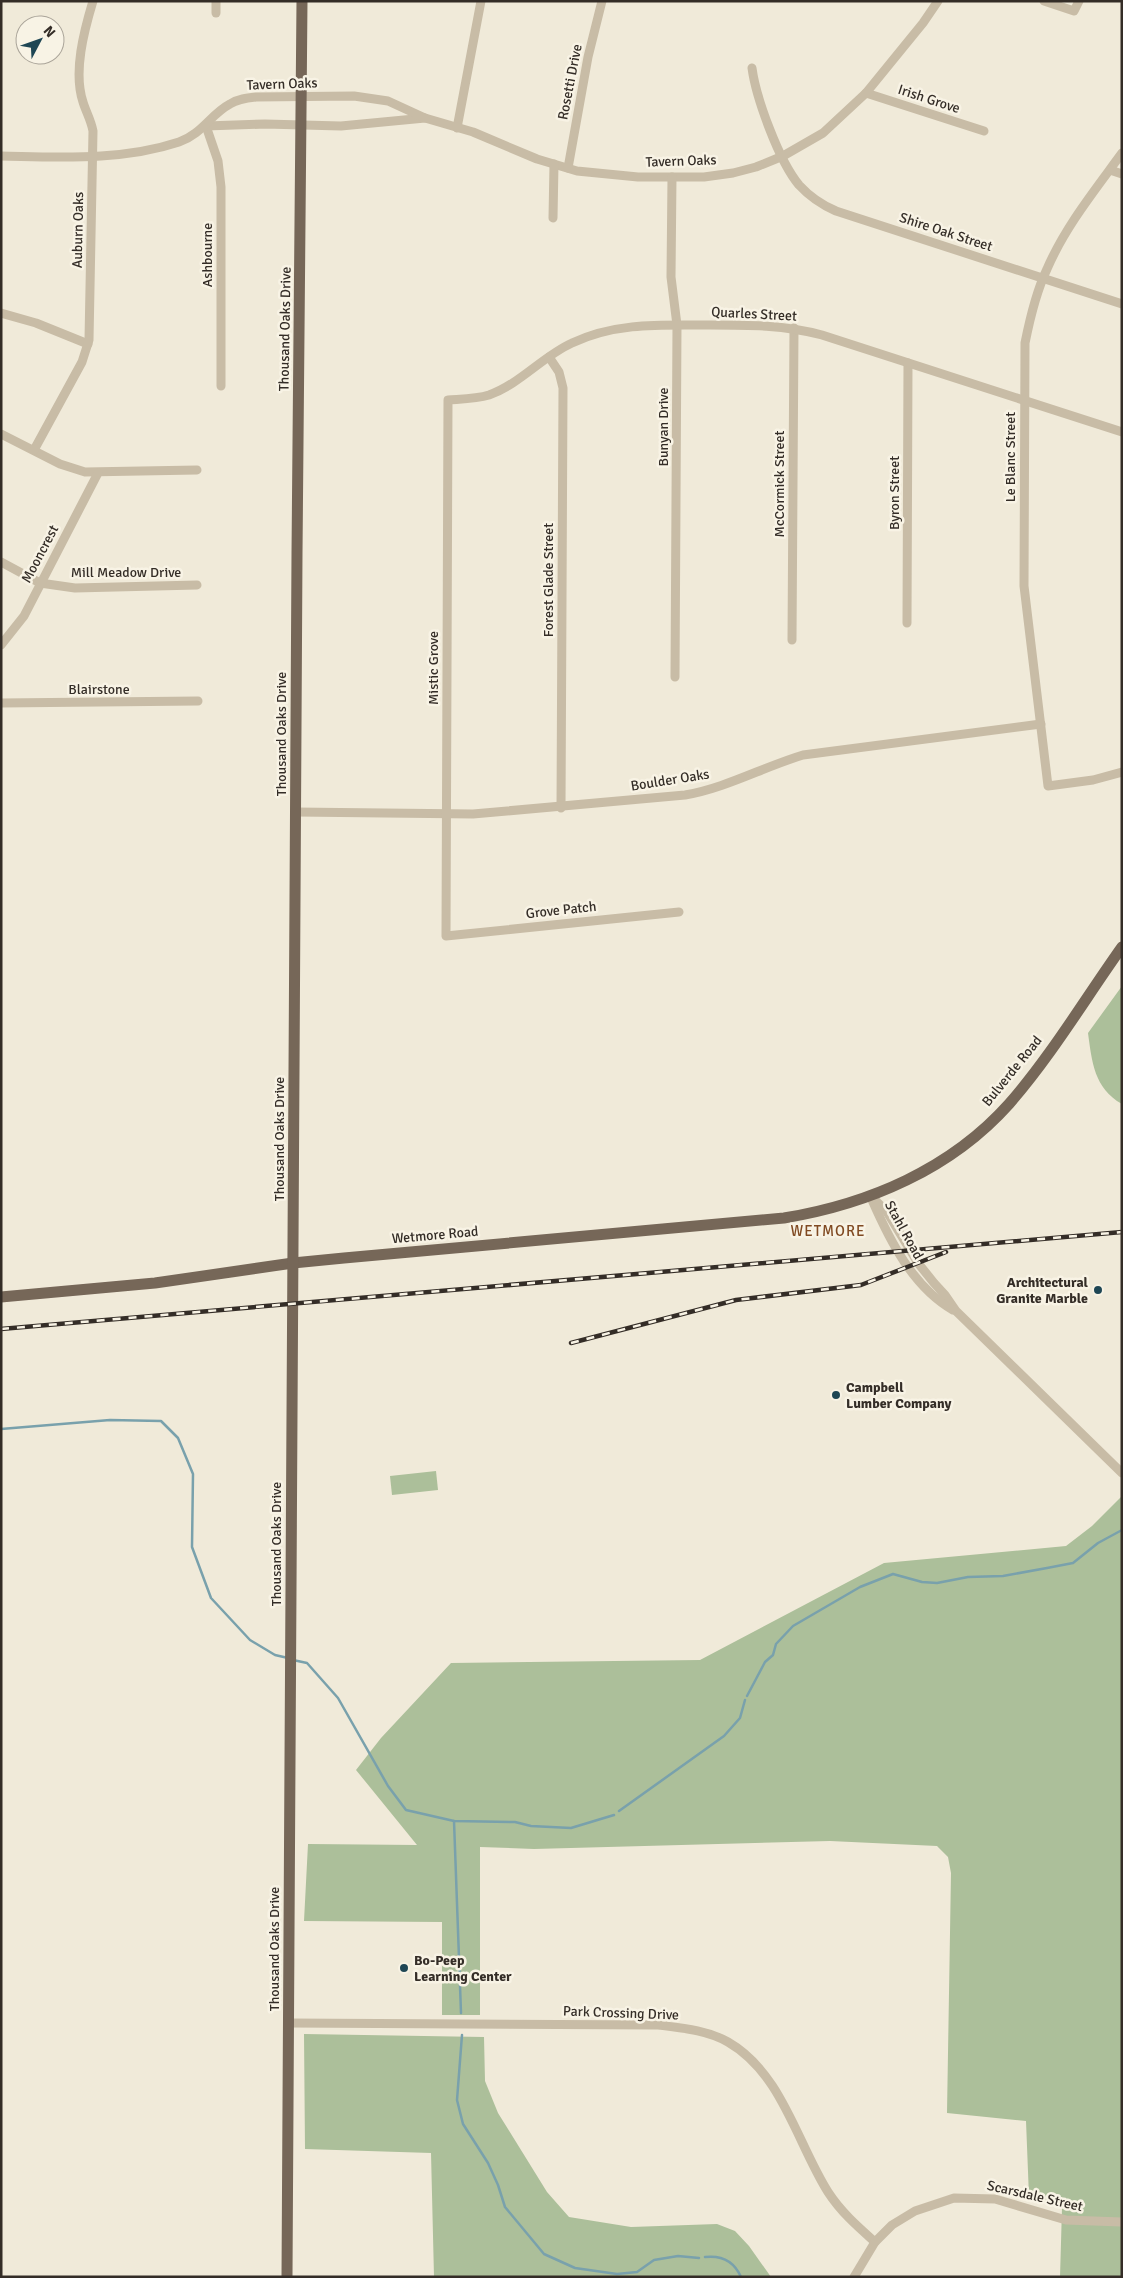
<svg xmlns="http://www.w3.org/2000/svg" width="1123" height="2278" font-family="Signika,sans-serif">
<style>
.green{fill:#acbf9a}
.lines{fill:none;stroke-linecap:round;stroke-linejoin:round}
.stream{stroke:#79a1ac;stroke-width:2.5}
.minor{stroke:#c8bca6;stroke-width:9}
.major{stroke:#766758;stroke-width:11}
.rail-casing{stroke:#342d27;stroke-width:4.5}
.rail{stroke:#f8f3e5;stroke-width:2.5;stroke-dasharray:8;stroke-linecap:butt}
.poi-dot{fill:#1e4654;stroke:#f8f3e5;stroke-width:2}
.labels{text-anchor:middle;dominant-baseline:central;stroke-width:5;stroke-linejoin:round;paint-order:stroke}
.street-label{font-size:14px;fill:#342d27;stroke:#f8f3e5}
.poi-label{font-size:14px;font-weight:bold;fill:#342d27;stroke:#f8f3e5;text-anchor:start}
.neighbourhood-label{font-size:15px;letter-spacing:1px;fill:#804a22;stroke:#f8f3e5}
</style>
<rect width="100%" height="100%" fill="#f0ead9"/>
<g class="green">
<path d="M1122 986V1104C1094 1088 1092 1062 1088 1033Z"/>
<polygon points="436,1471 438,1490 392,1495 390,1476"/>
<polygon points="1122,1496 1122,2277 1060,2277 1062,2208 1029,2197 1026,2121 947,2113 951,1873 948,1857 937,1846 830,1841 534,1849 480,1847 480,2015 442,2015 442,1922 304,1921 308,1844 417,1845 356,1770 381,1738 451,1663 700,1660 884,1563 1066,1546 1092,1526"/>
<polygon points="304,2034 484,2037 485,2081 498,2113 547,2192 569,2217 631,2227 717,2224 735,2231 749,2246 771,2277 434,2277 431,2153 305,2149"/>
</g>
<g class="lines">
<g class="stream">
<polyline points="1,1429 110,1420 161,1421 178,1438 193,1474 192,1547 211,1598 250,1640 275,1655 288,1658"/>
<polyline points="293,1660 307,1663 338,1698 388,1786 406,1810 454,1821 515,1822 531,1826 571,1828 614,1815"/>
<polyline points="747,1696 765,1662 773,1655 776,1644 793,1626 860,1587 893,1574 922,1582 937,1583 968,1577 1003,1576 1047,1568 1073,1563 1098,1543 1122,1530"/>
<polyline points="619,1811 724,1736 740,1718 745,1700"/>
<polyline points="454,1821 461,2013"/>
<polyline points="462,2035 457,2100 463,2124 488,2163 498,2185 505,2207 544,2254 575,2268 617,2274 637,2272 654,2260 678,2256 699,2258"/>
<path d="M705 2257C722 2255 734 2261 741 2277"/>
</g>
<g class="minor">
<polyline points="216,1 216,13"/>
<polyline points="1044,1 1074,11 1079,1"/>
<path d="M752 68C756 98 779 161 799 185 810 197 822 205 836 211L1122 304"/>
<polyline points="866,93 984,131"/>
<polyline points="206,126 218,161 221,187 221,386"/>
<polyline points="206,126 265,124 341,126 425,118"/>
<polyline points="457,128 481,1"/>
<path d="M1122 153C1095 190 1065 227 1047 269 1036 292 1030 318 1025 343L1024 586 1048 786 1093 780 1122 772"/>
<path d="M1 156C60 157 122 161 179 142 202 134 211 114 230 104 238 99 247 98 256 97L354 96 388 101 425 118 473 132 537 159 577 171 638 177H704L733 173 756 167 783 156 823 133 866 93 923 23 938 1"/>
<polyline points="568,168 588,57 602,1"/>
<polyline points="1110,170 1122,174"/>
<polyline points="672,177 671,277 677,325 675,677"/>
<polyline points="553,218 554,164"/>
<polyline points="1,313 36,323 88,344"/>
<polyline points="549,357 559,372 563,388 561,808"/>
<polyline points="1,434 60,464 85,472 197,470"/>
<path d="M34 450 82 362 89 340 93 131C91 120 86 112 83 102 73 72 84 31 93 1"/>
<polyline points="1,562 40,583 75,588 197,585"/>
<polyline points="907,623 908,363"/>
<polyline points="792,640 794,328"/>
<polyline points="1,645 24,616 98,473"/>
<polyline points="1,703 198,701"/>
<path d="M296 812 473 814 685 795C726 788 763 767 803 755L1041 724"/>
<path d="M679 912 446 936 448 400C461 399 476 399 489 395 520 384 543 356 572 343 616 322 663 325 710 325 748 325 785 325 822 335L1122 432"/>
<polyline points="871,1196 887,1212 918,1263 934,1283 945,1295 956,1311 1122,1473"/>
<path d="M872 1200C890 1241 913 1287 953 1310"/>
<path d="M289 2023 658 2025C682 2028 707 2030 728 2042 782 2073 797 2143 828 2192 841 2212 857 2226 875 2242"/>
<polyline points="854,2277 875,2242 892,2225 915,2211 954,2198 995,2199 1066,2220 1122,2222"/>
</g>
<g class="major">
<path d="M1 1297 155 1283 293 1263 344 1258 784 1218C869 1204 951 1169 1009 1104 1051 1056 1085 999 1122 947"/>
<polyline points="287,2277 297,554 302,1"/>
</g>
<g class="rail-casing">
<g id="rail">
<polyline points="1,1329 1122,1232"/>
<polyline points="571,1343 736,1300 861,1285 946,1252"/>
</g>
</g>
<use href="#rail" class="rail"/>
</g>
<g class="poi-dot">
<circle cx="1098" cy="1290" r="5"/>
<circle cx="836" cy="1395" r="5"/>
<circle cx="404" cy="1968" r="5"/>
</g>
<g class="labels">
<g class="street-label">
<text transform="translate(570 82) rotate(-79)">Rosetti Drive</text>
<text transform="translate(282 84) rotate(-2)">Tavern Oaks</text>
<text transform="translate(929 99) rotate(18)">Irish Grove</text>
<text transform="translate(681 161) rotate(-2)">Tavern Oaks</text>
<text transform="translate(78 230) rotate(-89)">Auburn Oaks</text>
<text transform="translate(946 232) rotate(18)">Shire Oak Street</text>
<text transform="translate(207 255) rotate(-90)">Ashbourne</text>
<text transform="translate(754 314) rotate(3)">Quarles Street</text>
<text transform="translate(285 329) rotate(-89)">Thousand Oaks Drive</text>
<text transform="translate(663 427) rotate(-90)">Bunyan Drive</text>
<text transform="translate(1010 457) rotate(-90)">Le Blanc Street</text>
<text transform="translate(779 484) rotate(-90)">McCormick Street</text>
<text transform="translate(894 493) rotate(-90)">Byron Street</text>
<text transform="translate(40 554) rotate(-62)">Mooncrest</text>
<text x="126" y="572">Mill Meadow Drive</text>
<text transform="translate(548 580) rotate(-90)">Forest Glade Street</text>
<text transform="translate(433 668) rotate(-90)">Mistic Grove</text>
<text x="99" y="689">Blairstone</text>
<text transform="translate(281 734) rotate(-90)">Thousand Oaks Drive</text>
<text transform="translate(670 780) rotate(-9)">Boulder Oaks</text>
<text transform="translate(561 910) rotate(-6)">Grove Patch</text>
<text transform="translate(1012 1071) rotate(-51)">Bulverde Road</text>
<text transform="translate(279 1139) rotate(-90)">Thousand Oaks Drive</text>
<text transform="translate(904 1230) rotate(61)">Stahl Road</text>
<text transform="translate(435 1235) rotate(-5)">Wetmore Road</text>
<text transform="translate(276 1544) rotate(-90)">Thousand Oaks Drive</text>
<text transform="translate(274 1949) rotate(-90)">Thousand Oaks Drive</text>
<text transform="translate(621 2013) rotate(2)">Park Crossing Drive</text>
<text transform="translate(1035 2196) rotate(13)">Scarsdale Street</text>
</g>
<g class="poi-label">
<text x="1088" y="1282" text-anchor="end">Architectural<tspan x="1088" dy="16">Granite Marble</tspan></text>
<text x="846" y="1387">Campbell<tspan x="846" dy="16">Lumber Company</tspan></text>
<text x="414" y="1960">Bo-Peep<tspan x="414" dy="16">Learning Center</tspan></text>
</g>
<g class="neighbourhood-label">
<text x="828" y="1231">WETMORE</text>
</g>
</g>
<rect width="1123" height="2278" fill="none" stroke="#342d27" stroke-width="5"/>
<g transform="translate(40 40) rotate(49)"><circle r="24" fill="#f8f3e5" stroke="#aaa499"/>
<path d="M0-4L9 19L0 12L-9 19Z" fill="#1e4654"/>
<text y="-8" font-size="14" font-weight="bold" text-anchor="middle" fill="#342d27">N</text>
</g>
</svg>
